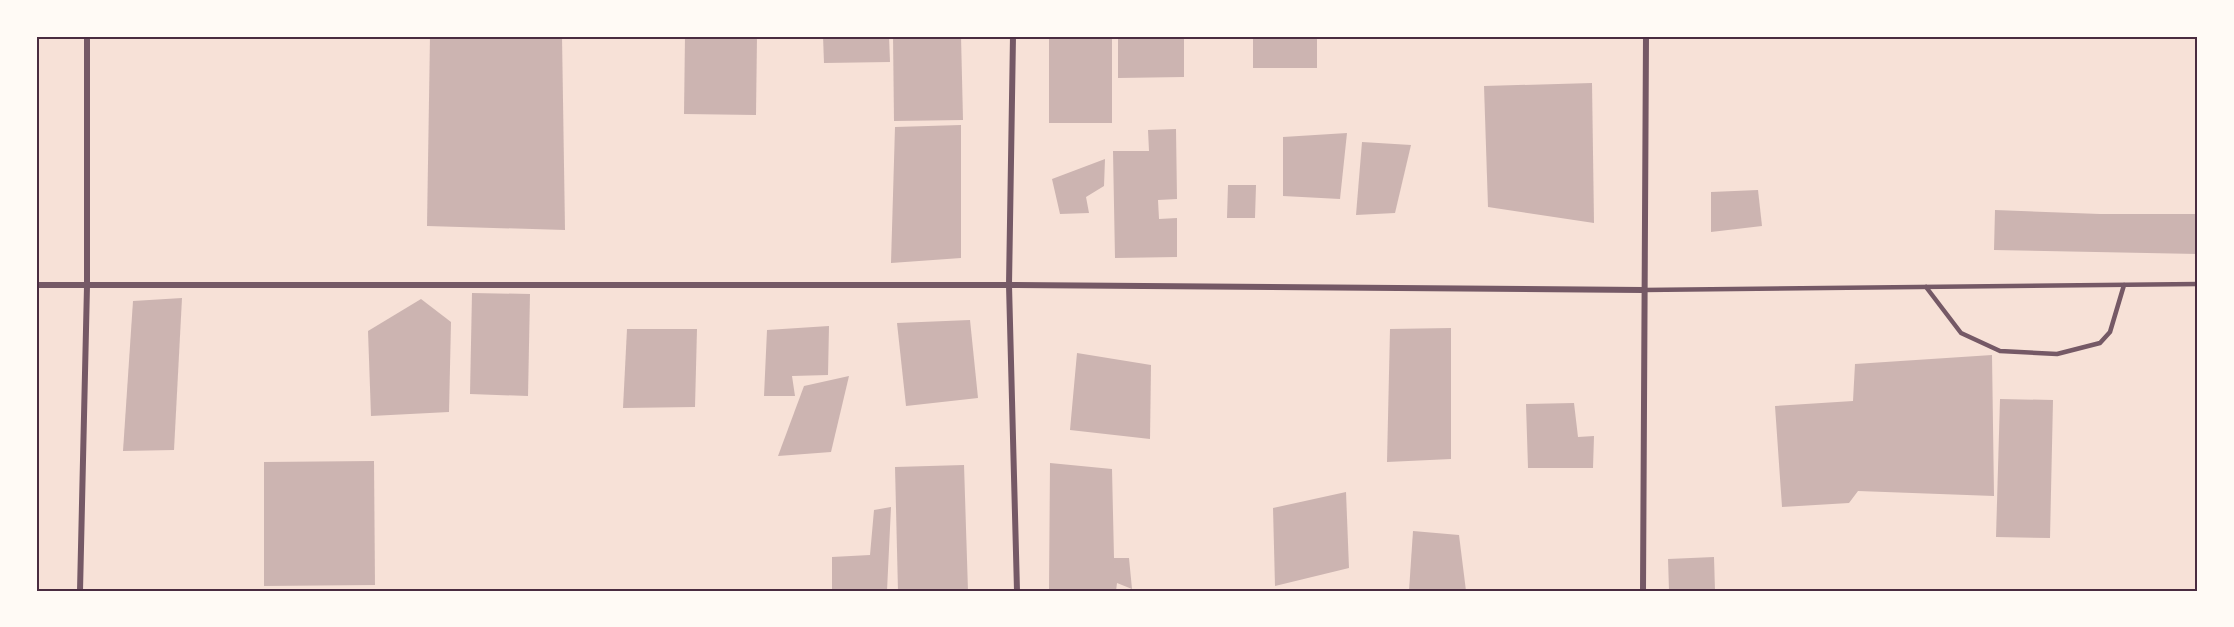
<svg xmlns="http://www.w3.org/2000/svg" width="2234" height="627" font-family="'DejaVu Sans',sans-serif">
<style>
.building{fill:#ccb4b1}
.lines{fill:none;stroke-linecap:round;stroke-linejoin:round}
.service{stroke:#755966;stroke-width:4.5}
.minor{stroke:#755966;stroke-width:6}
.neatline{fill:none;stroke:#4a2c40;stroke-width:2}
</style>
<rect width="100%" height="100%" fill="#f7e1d7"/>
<g class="building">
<polygon points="430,36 562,36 565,230 427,226"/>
<polygon points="685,36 757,36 756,115 684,114"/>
<polygon points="823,36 889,36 890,62 824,63"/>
<polygon points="893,36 961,36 963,120 894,121"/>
<rect x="1049" y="36" width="63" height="87"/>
<polygon points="1118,36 1184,36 1184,77 1118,78"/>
<rect x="1253" y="36" width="64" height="32"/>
<polygon points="1592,83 1594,223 1488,207 1484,86"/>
<polygon points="961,125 961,258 891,263 895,127"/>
<polygon points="1176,129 1177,199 1158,200 1159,219 1177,218 1177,257 1115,258 1113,151 1149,151 1148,130"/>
<polygon points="1347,133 1340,199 1283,196 1283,137"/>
<polygon points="1362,142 1411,145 1395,213 1356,215"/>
<polygon points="1105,159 1104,186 1086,197 1089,213 1060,214 1052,179"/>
<polygon points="1228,185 1256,185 1255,218 1227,218"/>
<polygon points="1758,190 1762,226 1711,232 1711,192"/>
<polygon points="1995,210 2100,214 2197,214 2198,254 1994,250"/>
<polygon points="472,293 530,294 528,396 470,394"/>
<polygon points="182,298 174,450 123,451 133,301"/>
<polygon points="421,299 451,322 449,412 371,416 368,331"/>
<polygon points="970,320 978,398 906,406 897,323"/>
<polygon points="829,326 828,375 792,376 795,396 764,396 767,330"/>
<polygon points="1451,328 1451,459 1387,462 1390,329"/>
<polygon points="627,329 697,329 695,407 623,408"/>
<polygon points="1077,353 1151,365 1150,439 1070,430"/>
<polygon points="1992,355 1994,496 1858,491 1849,503 1782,507 1775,406 1853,401 1855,364"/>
<polygon points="849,376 831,452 778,456 804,386"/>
<polygon points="2000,399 2053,400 2050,538 1996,537"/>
<polygon points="1574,403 1578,437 1594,436 1593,468 1528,468 1526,404"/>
<polygon points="374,461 375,585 264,586 264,462"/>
<polygon points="1050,463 1112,469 1114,558 1129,558 1132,589 1117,583 1116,591 1049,591"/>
<polygon points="964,465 968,591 898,591 895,467"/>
<polygon points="1346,492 1349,568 1275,586 1273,508"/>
<polygon points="891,507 887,591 832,591 832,557 870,555 874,510"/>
<polygon points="1413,531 1459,535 1466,591 1409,591"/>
<polygon points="1714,557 1715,591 1669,591 1668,559"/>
</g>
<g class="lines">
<g class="service">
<polyline points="1926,287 1961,333 2000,351 2057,354 2100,343 2110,332 2124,285"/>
<polyline points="1643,290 2198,284"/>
</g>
<g class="minor">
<polyline points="1013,36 1009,285 1017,591"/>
<polyline points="36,285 1009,285 1643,290"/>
<polyline points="80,591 87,286 87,36"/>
<polyline points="1643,591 1646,36"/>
</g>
</g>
<rect width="2234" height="627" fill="none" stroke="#fffaf5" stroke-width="75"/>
<rect x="38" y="38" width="2158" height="552" class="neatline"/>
</svg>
